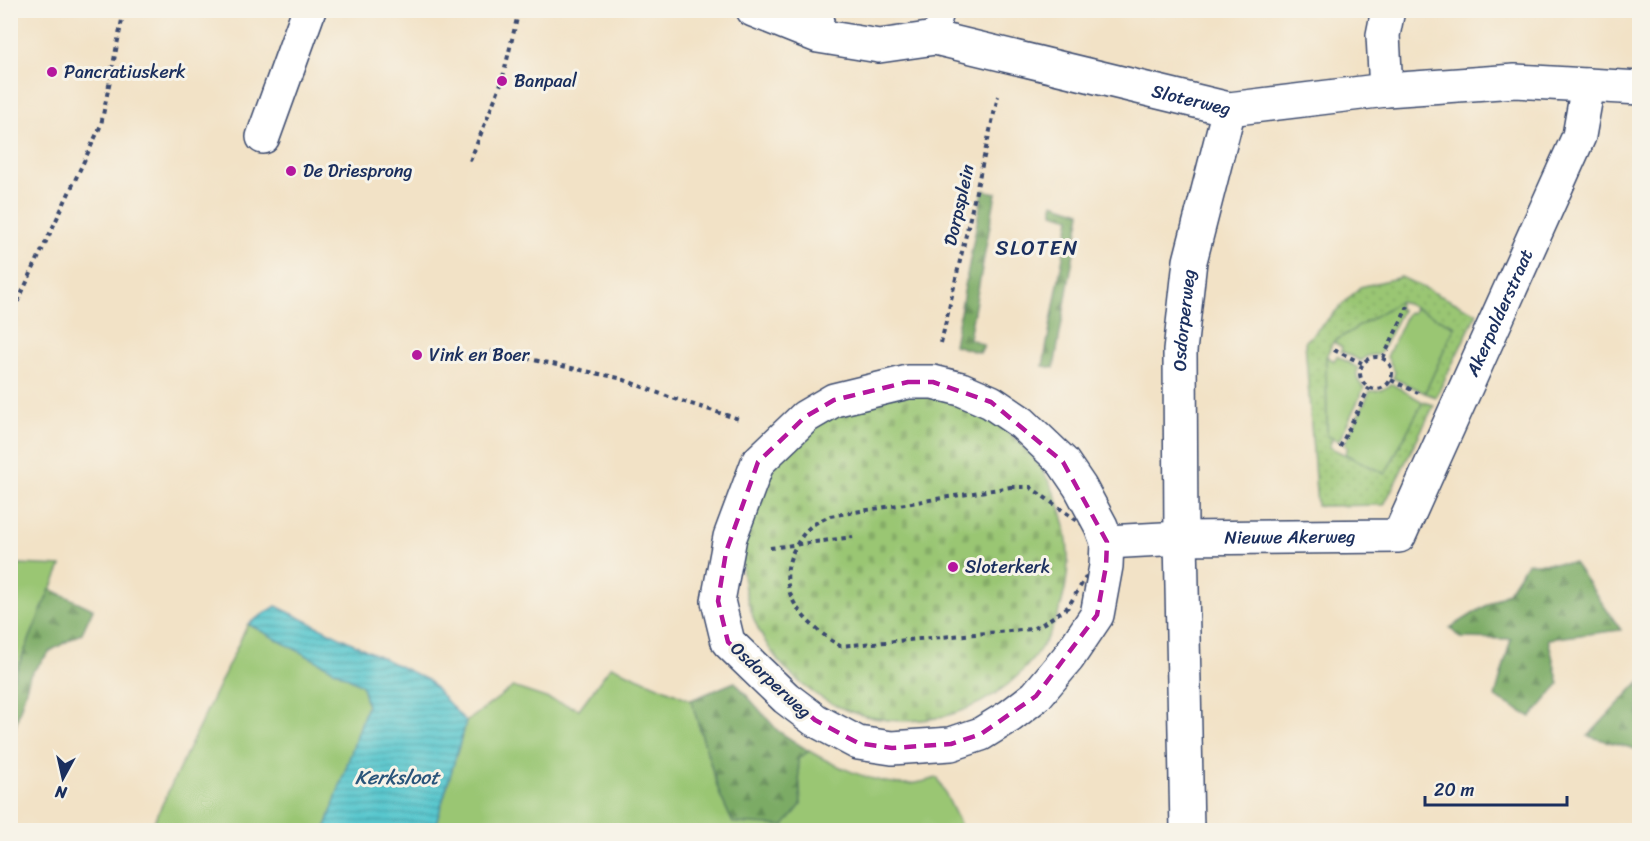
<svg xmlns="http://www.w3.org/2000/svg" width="1650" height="841" font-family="Sriracha,sans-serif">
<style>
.grass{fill:#9ac673;stroke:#5a7a68;stroke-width:1.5}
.forest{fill:url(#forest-firs);stroke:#4b6d62;stroke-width:1.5}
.cemetery{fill:url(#cemetery-stones);stroke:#5a7a68;stroke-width:1.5}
.garden{fill:url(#garden-dots);stroke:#5a7a68;stroke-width:1.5}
.water{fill:url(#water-rules);stroke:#3a7b96;stroke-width:1.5}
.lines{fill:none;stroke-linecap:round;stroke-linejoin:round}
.service-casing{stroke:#3b4a6e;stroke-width:27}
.pedestrian-casing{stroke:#3b4a6e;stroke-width:36}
.minor-casing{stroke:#3b4a6e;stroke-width:36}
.path{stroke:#3b4a6e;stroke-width:4;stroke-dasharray:4.5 4.5;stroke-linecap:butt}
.service{stroke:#fff;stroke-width:24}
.pedestrian{stroke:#fff;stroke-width:33}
.minor{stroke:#fff;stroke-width:33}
.marked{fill:none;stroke:#b5179e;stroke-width:4.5;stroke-dasharray:12 8;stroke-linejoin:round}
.poi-dot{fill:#b5179e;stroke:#f7f3e8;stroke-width:2}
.labels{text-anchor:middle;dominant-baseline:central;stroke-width:6;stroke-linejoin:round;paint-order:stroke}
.poi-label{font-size:18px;fill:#1b2f5e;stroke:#f7f3e8;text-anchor:start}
.street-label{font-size:18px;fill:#1b2f5e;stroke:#f7f3e8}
.water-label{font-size:20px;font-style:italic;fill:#2a557a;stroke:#f7f3e8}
.quarter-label{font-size:21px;letter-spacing:1.5px;fill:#1b2f5e;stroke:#f7f3e8}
</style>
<defs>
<pattern id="forest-firs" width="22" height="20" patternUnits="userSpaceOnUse" patternTransform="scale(1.5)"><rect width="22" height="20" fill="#7bab65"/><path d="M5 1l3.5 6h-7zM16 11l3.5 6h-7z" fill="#648c56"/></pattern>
<pattern id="cemetery-stones" width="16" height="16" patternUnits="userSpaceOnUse" patternTransform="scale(1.5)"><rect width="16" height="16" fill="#9ac673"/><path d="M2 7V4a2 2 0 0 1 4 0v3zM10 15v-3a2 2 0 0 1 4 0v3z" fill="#84aa66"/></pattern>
<pattern id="garden-dots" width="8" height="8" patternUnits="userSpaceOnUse" patternTransform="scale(1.5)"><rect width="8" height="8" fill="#9ac673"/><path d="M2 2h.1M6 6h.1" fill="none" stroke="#84aa66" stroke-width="1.8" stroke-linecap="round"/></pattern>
<pattern id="water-rules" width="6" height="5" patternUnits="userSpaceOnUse" patternTransform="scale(1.5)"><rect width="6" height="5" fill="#59c7ce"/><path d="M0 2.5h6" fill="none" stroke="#49a2aa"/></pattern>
</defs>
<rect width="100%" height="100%" fill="#f7f3e8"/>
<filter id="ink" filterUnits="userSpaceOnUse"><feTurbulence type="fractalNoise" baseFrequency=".0167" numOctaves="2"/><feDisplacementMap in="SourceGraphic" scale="12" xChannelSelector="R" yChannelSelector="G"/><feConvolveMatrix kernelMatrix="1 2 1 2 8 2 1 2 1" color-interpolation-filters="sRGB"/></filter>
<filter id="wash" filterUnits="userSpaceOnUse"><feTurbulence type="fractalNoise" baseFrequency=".008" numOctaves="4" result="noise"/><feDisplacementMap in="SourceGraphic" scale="24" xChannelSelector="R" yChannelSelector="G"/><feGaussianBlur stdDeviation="1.35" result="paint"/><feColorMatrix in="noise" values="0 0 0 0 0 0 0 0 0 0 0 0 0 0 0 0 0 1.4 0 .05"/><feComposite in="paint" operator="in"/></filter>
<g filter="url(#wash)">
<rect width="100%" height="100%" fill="#f2e2c6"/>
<g class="grass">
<polygon points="1400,300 1398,308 1402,310 1380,354 1367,356 1361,361 1341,351 1342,347 1333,342"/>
<polygon points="1416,307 1455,327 1425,393 1393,378 1395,372 1387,357 1407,313 1412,313"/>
<path d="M1326 356 1334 361 1337 356 1358 368C1355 377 1358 382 1364 388L1339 441 1327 437Z"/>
<path d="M1392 384 1423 402 1385 474 1345 454 1348 447 1344 445 1370 391C1379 392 1385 389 1392 384Z"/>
<polygon points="19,564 61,566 11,684 11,586"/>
<polygon points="248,624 362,685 367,706 325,830 150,830"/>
<path d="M611 666 691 700 720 795 733 823 801 805 798 759 809 751C835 766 874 784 906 784 916 784 928 780 938 778L963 830H434L466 722 513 687 579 709Z"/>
</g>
<g class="forest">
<polygon points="983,190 996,193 969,338 984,345 980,353 954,345"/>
<polygon points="1053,203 1081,212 1054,368 1043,366 1070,218 1053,213"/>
<polygon points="1527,563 1574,563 1621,630 1548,639 1559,684 1531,717 1495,697 1511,639 1460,638 1450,628 1508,592"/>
<polygon points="50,589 93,609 82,633 50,651 30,675 11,741 11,684"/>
<polygon points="735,682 778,731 809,751 798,759 801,805 784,826 733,823 720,795 691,700"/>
<polygon points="1639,682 1639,750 1588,736"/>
</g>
<circle class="cemetery" cx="905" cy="558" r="163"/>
<polygon class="garden" points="1401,277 1477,313 1436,397 1425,393 1455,326 1400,301 1333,342 1326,357 1327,436 1333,438 1329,447 1385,474 1423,402 1434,405 1384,505 1317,506 1305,342 1360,287"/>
<polygon class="water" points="276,606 428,680 466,722 434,830 325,830 367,706 362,685 248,624"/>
</g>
<g filter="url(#ink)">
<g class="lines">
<g class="service-casing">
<g id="service">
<polyline points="818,36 823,10"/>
<polyline points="935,38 942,10"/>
</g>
</g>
<g class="pedestrian-casing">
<polyline id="pedestrian" points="263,137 309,10"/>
</g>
<g class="minor-casing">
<g id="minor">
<path id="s1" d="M753 10 818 36 879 46 935 38 1229 109 1386 90 1515 81 1640 88"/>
<polyline points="1386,90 1383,35 1388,10"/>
<polygon points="908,382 933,382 961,389 991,402 1022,423 1063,462 1080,487 1101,526 1107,542 1106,566 1097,615 1068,658 1036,696 1010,716 981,734 951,744 892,748 858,743 815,720 786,698 728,642 718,601 730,537 758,462 805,417 834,400"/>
<path id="s2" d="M1107 542 1181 538 1399 536 1579 136 1588 85"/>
<path id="s3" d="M1187 830 1181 538 1180 351 1190 261 1229 109"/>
</g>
</g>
<g class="path">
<polyline points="470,161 502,81 519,10"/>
<polyline points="10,318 101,125 124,10"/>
<polyline points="941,343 998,96"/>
<polyline points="1334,350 1362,363"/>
<polyline points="491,351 619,378 669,397 742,420"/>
<circle cx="1376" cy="373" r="16"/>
<polyline points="1383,358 1408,306"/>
<polyline points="1391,380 1418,393"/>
<polyline points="1340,447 1369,388"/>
<path d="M1011 487H1030L1107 542 1068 607 1044 623 1032 629 840 646C807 625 775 596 792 554 796 545 803 533 810 527 816 522 824 519 830 516Z"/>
<polyline points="770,548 853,537"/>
</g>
<use href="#service" class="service"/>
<use href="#pedestrian" class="pedestrian"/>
<use href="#minor" class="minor"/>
</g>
</g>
<path class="marked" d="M908 382H933L991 402 1063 462 1107 542 1106 566 1097 615 1036 696 981 734 951 744 892 748 858 743 815 720 728 642 718 601 726 552 758 462 805 417 834 400Z"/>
<g class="poi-dot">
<circle cx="52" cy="72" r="6"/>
<circle cx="502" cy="81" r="6"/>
<circle cx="291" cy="171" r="6"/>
<circle cx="417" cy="355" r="6"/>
<circle cx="953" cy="567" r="6"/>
</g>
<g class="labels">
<g class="poi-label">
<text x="64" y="72">Pancratiuskerk</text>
<text x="514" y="81">Banpaal</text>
<text x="303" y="171">De Driesprong</text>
<text x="429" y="355">Vink en Boer</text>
<text x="965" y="567">Sloterkerk</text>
</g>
<g class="street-label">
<text stroke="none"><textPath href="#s1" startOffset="452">Sloterweg</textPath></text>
<text transform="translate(959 205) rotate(-77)">Dorpsplein</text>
<text stroke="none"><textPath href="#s2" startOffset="537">Akerpolderstraat</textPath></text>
<text stroke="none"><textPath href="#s3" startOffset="510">Osdorperweg</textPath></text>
<text stroke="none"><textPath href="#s2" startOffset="183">Nieuwe Akerweg</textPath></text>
<text transform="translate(771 680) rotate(43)">Osdorperweg</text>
</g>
<g class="water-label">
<text x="397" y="777">Kerksloot</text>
</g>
<g class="quarter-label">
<text x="1037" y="248">SLOTEN</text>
</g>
</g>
<rect width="1650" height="841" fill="none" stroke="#f7f3e8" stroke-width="36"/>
<g transform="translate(63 778) rotate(188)" stroke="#f7f3e8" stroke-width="4.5" paint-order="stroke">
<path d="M0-4.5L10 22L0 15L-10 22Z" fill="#1b2f5e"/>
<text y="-9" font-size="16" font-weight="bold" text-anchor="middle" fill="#1b2f5e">N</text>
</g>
<path d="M1425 796v9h142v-9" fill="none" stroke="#1b2f5e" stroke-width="3"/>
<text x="1434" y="796" font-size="18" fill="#1b2f5e" stroke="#f7f3e8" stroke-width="4.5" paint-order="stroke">20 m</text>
</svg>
